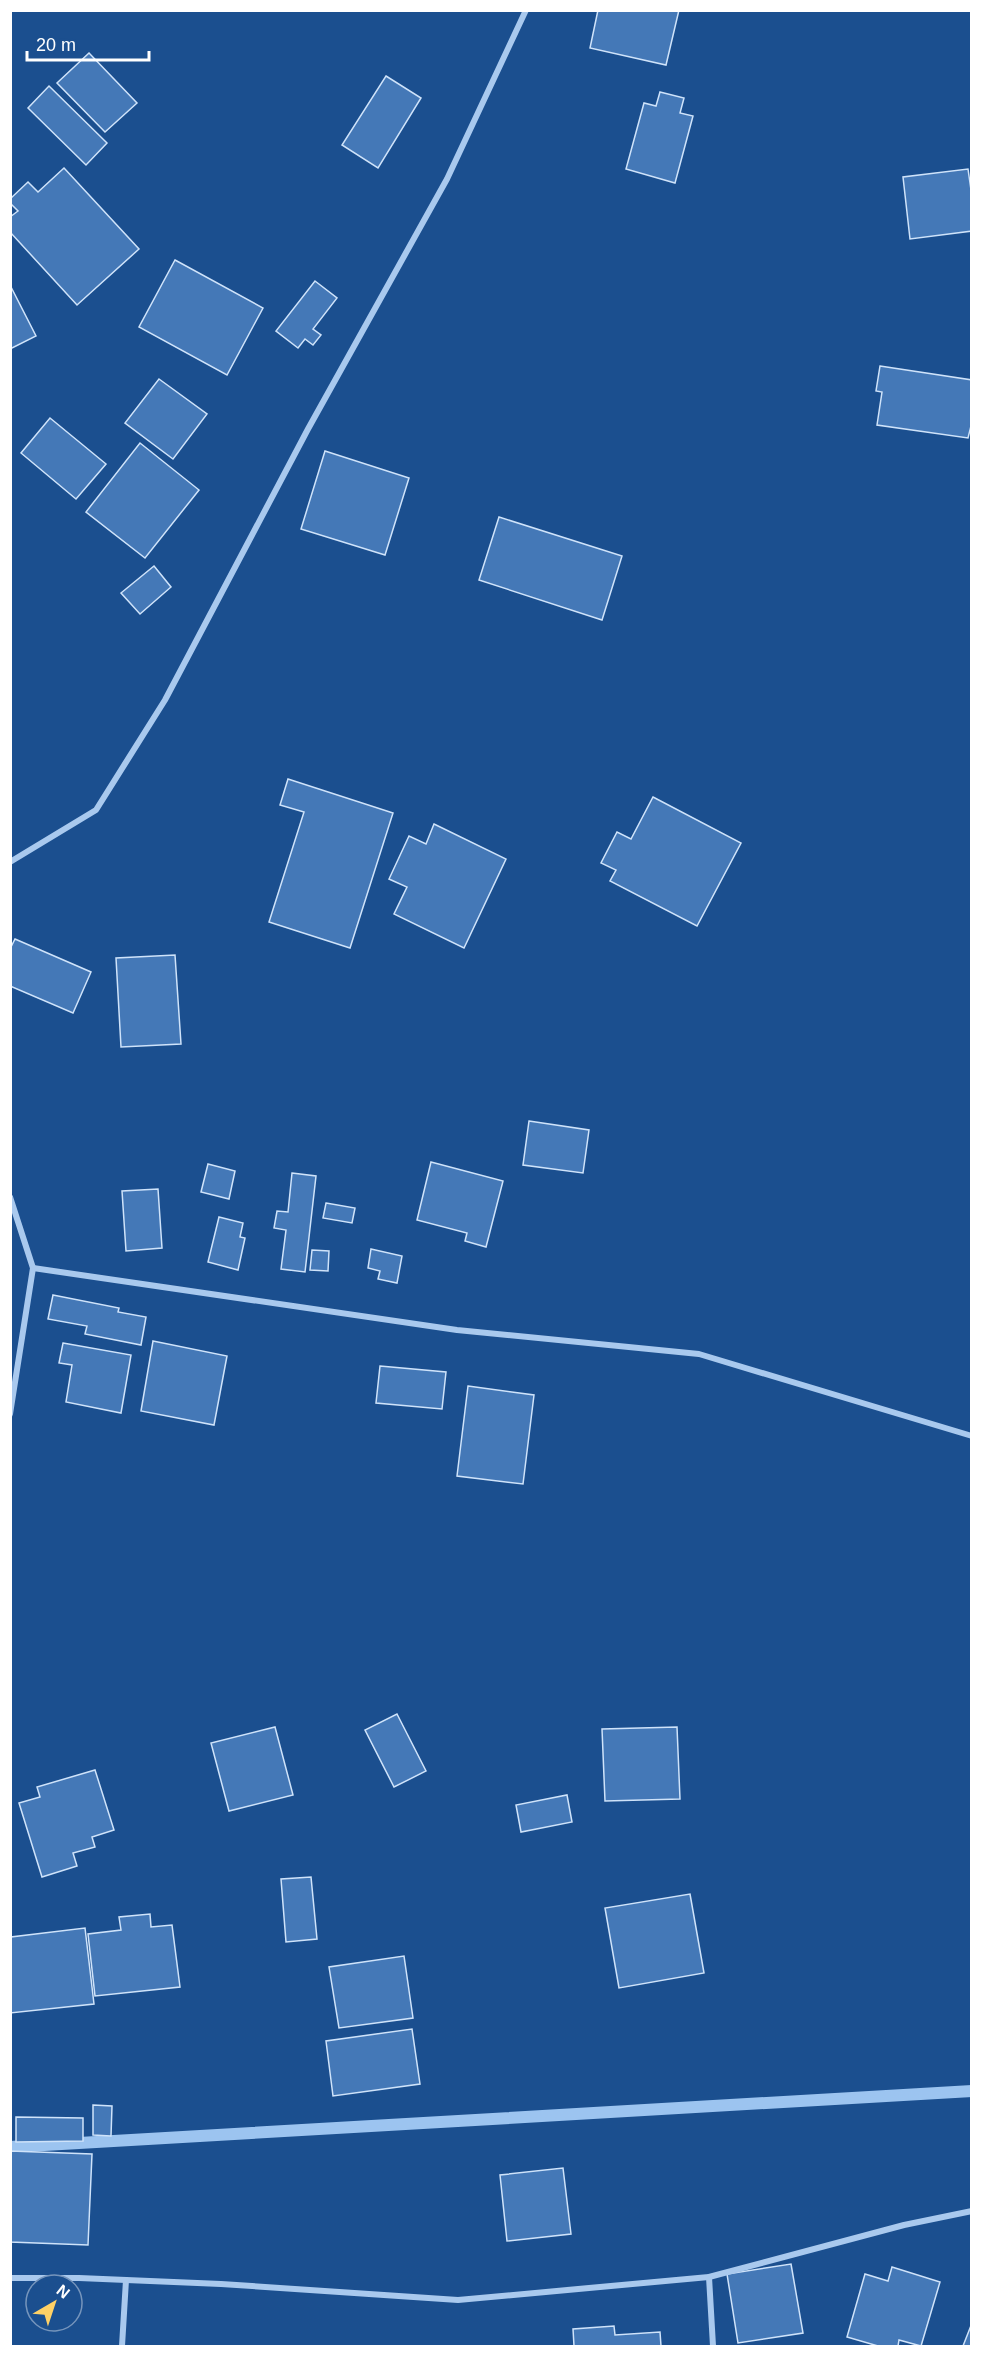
<svg xmlns="http://www.w3.org/2000/svg" width="982" height="2357" font-family="Arial,sans-serif">
<style>
.lines{fill:none;stroke-linecap:round;stroke-linejoin:round}
.stream{stroke:#9cc4f0;stroke-width:12}
.building{fill:#4478b7;stroke:#cfe3fa;stroke-width:1.5}
.minor{stroke:#a9c9ee;stroke-width:6}
</style>
<rect width="100%" height="100%" fill="#1b4f8f"/>
<g class="lines">
<polyline class="stream" points="10,2147 972,2091"/>
</g>
<g class="building">
<polygon points="598,10 679,10 666,65 590,48"/>
<polygon points="89,53 137,103 105,132 57,83"/>
<polygon points="386,76 421,98 378,168 342,145"/>
<polygon points="49,86 107,143 86,165 28,108"/>
<polygon points="660,92 684,98 680,113 693,116 675,183 626,169 644,103 656,106"/>
<polygon points="64,168 139,249 77,305 10,232 10,217 18,211 10,203 10,199 28,182 38,192"/>
<polygon points="968,169 972,197 972,231 910,239 903,177"/>
<polygon points="175,260 263,308 227,375 139,327"/>
<polygon points="315,281 337,298 313,329 321,335 313,345 305,339 298,348 276,331"/>
<polygon points="10,285 36,336 10,349"/>
<polygon points="880,366 972,380 972,422 968,438 877,425 882,392 876,391"/>
<polygon points="159,379 207,414 173,459 125,423"/>
<polygon points="50,418 106,464 76,499 21,453"/>
<polygon points="140,443 199,490 145,558 86,512"/>
<polygon points="325,451 409,478 385,555 301,529"/>
<polygon points="499,517 622,556 602,620 479,580"/>
<polygon points="154,566 171,587 140,614 121,593"/>
<polygon points="288,779 393,813 350,948 269,922 304,812 280,805"/>
<polygon points="653,797 741,843 697,926 610,881 616,870 601,863 617,832 631,839"/>
<polygon points="434,824 506,859 464,948 394,914 407,887 389,879 409,836 426,844"/>
<polygon points="15,939 91,972 73,1013 10,986 10,949"/>
<polygon points="175,955 181,1044 121,1047 116,958"/>
<polygon points="529,1121 589,1130 583,1173 523,1165"/>
<polygon points="431,1162 503,1181 486,1247 465,1241 467,1233 417,1220"/>
<polygon points="208,1164 235,1171 229,1199 201,1192"/>
<polygon points="292,1173 316,1176 305,1272 281,1269 286,1230 274,1228 277,1211 288,1212"/>
<polygon points="158,1189 162,1248 126,1251 122,1191"/>
<polygon points="326,1203 355,1208 352,1223 323,1218"/>
<polygon points="219,1217 243,1223 240,1237 245,1238 238,1270 208,1262"/>
<polygon points="371,1249 402,1256 397,1283 378,1279 380,1271 368,1268"/>
<polygon points="312,1250 329,1251 328,1271 310,1270"/>
<polygon points="53,1295 119,1308 118,1312 146,1317 141,1345 85,1334 87,1326 48,1319"/>
<polygon points="153,1341 227,1356 214,1425 141,1411"/>
<polygon points="63,1343 131,1355 121,1413 66,1402 72,1365 59,1363"/>
<polygon points="380,1366 446,1372 442,1409 376,1403"/>
<polygon points="468,1386 534,1395 523,1484 457,1476"/>
<polygon points="397,1714 426,1771 394,1787 365,1730"/>
<polygon points="275,1727 293,1795 229,1811 211,1743"/>
<polygon points="677,1727 680,1799 605,1801 602,1729"/>
<polygon points="95,1770 114,1830 92,1837 95,1847 73,1853 77,1866 42,1877 19,1803 40,1797 37,1787"/>
<polygon points="567,1795 572,1822 521,1832 516,1805"/>
<polygon points="311,1877 317,1939 286,1942 281,1879"/>
<polygon points="690,1894 704,1973 619,1988 605,1908"/>
<polygon points="150,1914 151,1927 172,1925 180,1987 95,1996 88,1934 121,1930 119,1917"/>
<polygon points="85,1928 94,2004 10,2013 11,1937"/>
<polygon points="404,1956 413,2018 339,2028 329,1967"/>
<polygon points="412,2029 420,2084 333,2096 326,2041"/>
<polygon points="93,2105 112,2106 111,2136 93,2135"/>
<polygon points="16,2117 83,2118 83,2141 16,2142"/>
<polygon points="10,2151 92,2154 88,2245 10,2242"/>
<polygon points="563,2168 571,2234 507,2241 500,2175"/>
<polygon points="791,2264 803,2333 738,2343 727,2274"/>
<polygon points="892,2267 940,2282 921,2346 899,2340 898,2346 878,2346 847,2337 865,2274 888,2281"/>
<polygon points="972,2323 972,2346 963,2346"/>
<polygon points="614,2326 615,2335 660,2332 661,2346 574,2346 573,2329"/>
</g>
<g class="lines">
<g class="minor">
<polyline points="10,862 96,810 165,700 308,429 447,179 526,10"/>
<polyline points="10,1197 33,1268 10,1414"/>
<polyline points="33,1268 457,1330 699,1354 972,1436"/>
<polyline points="709,2277 713,2346"/>
<polyline points="10,2278 79,2278 221,2284 458,2300 709,2277 904,2225 972,2211"/>
<polyline points="122,2346 126,2280"/>
</g>
</g>
<rect width="982" height="2357" fill="none" stroke="#ffffff" stroke-width="24"/>
<g transform="translate(54 2303) rotate(39)"><circle r="28" fill="#1b4f8f" stroke="#7695bc" stroke-width="1.5"/>
<path d="M0-4.5L10 22L0 15L-10 22Z" fill="#ffd166"/>
<text y="-9" font-size="16" font-weight="bold" text-anchor="middle" fill="#ffffff">N</text>
</g>
<path d="M27 51v9h122v-9" fill="none" stroke="#ffffff" stroke-width="3"/>
<text x="36" y="51" font-size="18" fill="#ffffff" stroke="#1b4f8f" stroke-width="4.5" paint-order="stroke">20 m</text>
</svg>
